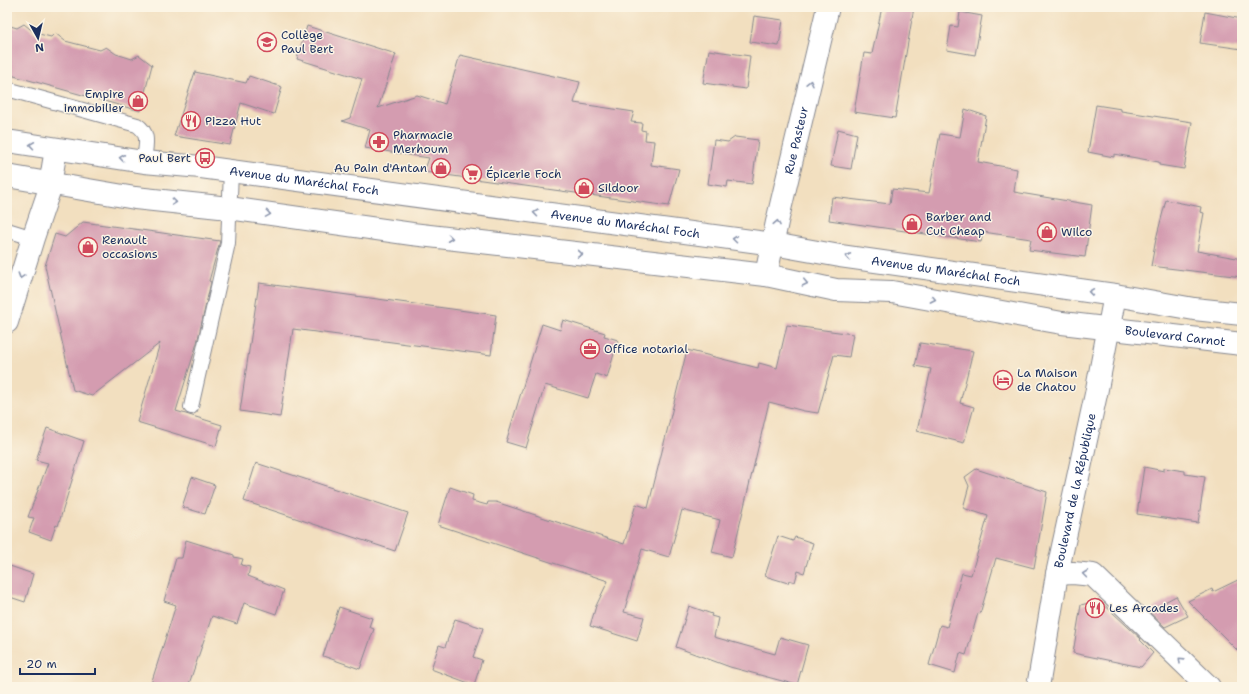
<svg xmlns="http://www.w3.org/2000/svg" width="1249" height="694" font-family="'Shantell Sans',sans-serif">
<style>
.building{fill:#d49cb0}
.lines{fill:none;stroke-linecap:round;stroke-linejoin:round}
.lane-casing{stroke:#86878e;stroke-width:16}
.street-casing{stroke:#86878e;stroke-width:24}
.secondary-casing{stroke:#86878e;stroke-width:24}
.primary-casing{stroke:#86878e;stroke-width:24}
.lane{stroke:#fff;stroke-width:14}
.street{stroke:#fff;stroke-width:22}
.secondary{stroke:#fff;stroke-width:22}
.primary{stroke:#fff;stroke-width:22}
.oneway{stroke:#8d97ae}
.labels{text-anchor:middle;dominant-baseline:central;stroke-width:3;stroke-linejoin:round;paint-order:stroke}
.poi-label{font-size:12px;fill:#1b2f5e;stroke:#fcf5e5;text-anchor:start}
.street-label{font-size:12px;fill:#1b2f5e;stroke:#fcf5e5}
</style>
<rect width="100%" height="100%" fill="#fcf5e5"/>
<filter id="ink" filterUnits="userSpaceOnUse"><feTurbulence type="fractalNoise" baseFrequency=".025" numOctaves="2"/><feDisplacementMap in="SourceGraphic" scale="8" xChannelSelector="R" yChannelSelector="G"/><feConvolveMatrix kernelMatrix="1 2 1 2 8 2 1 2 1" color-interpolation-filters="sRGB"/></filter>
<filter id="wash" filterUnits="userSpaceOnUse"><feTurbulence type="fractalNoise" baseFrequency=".012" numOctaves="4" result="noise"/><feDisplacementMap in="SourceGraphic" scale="16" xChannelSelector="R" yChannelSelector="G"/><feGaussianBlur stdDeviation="0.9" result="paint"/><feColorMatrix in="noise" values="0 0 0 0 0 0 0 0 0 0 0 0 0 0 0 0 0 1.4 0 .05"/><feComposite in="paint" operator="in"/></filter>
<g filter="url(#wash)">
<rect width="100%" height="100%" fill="#f2dfbf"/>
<g id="blocks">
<g class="building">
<polygon points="882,7 914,7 895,118 854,112 864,53 872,54"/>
<polygon points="960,12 982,16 975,55 947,50 951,26 958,27"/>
<polygon points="1205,12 1242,19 1242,49 1200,43"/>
<polygon points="754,16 783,20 779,46 750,42"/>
<polygon points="24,24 35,33 51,37 55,33 65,41 100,50 106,47 116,54 132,59 139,55 152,65 140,111 7,74 7,25 17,28"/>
<polygon points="307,26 396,54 378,108 417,95 445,104 460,55 580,82 574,103 634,112 631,122 642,123 641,130 646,131 645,140 654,141 651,165 679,169 669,206 424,172 429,158 365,148 370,130 342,121 350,118 362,79 297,59"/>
<polygon points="709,50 750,56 746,89 703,83"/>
<polygon points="195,72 246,83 249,76 282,87 274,114 241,103 230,145 174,136"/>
<polygon points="1096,105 1121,109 1121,111 1192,122 1184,169 1159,165 1159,162 1114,154 1114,157 1088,152"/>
<polygon points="965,109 986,116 978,162 1017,169 1014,192 1092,205 1085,257 1029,250 1031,239 983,232 981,242 829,220 832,197 890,204 892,189 929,193 940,134 960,137"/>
<polygon points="838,129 857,134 851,169 831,166"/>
<polygon points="735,137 758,140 752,184 728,181 727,187 708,184 714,140 728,142"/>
<polygon points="1166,200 1201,207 1200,212 1204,213 1197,251 1242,259 1242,277 1151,266 1156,239"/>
<polygon points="83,222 220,241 209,281 211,282 197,343 176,411 222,425 216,446 137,422 160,343 92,396 73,390 45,266 55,234 65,237"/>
<polygon points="259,283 496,315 491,355 293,329 280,417 240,411"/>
<polygon points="563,320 605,333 604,336 618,340 607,378 596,374 588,398 545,385 526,448 506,442 542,324 560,330"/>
<polygon points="787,325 853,334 849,357 834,355 818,413 804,411 769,402 732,557 712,552 720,520 682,510 669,557 642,549 624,612 644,617 637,641 590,626 596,606 608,581 438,525 450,487 473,495 472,501 487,505 488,502 496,502 624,544 636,504 648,508 687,350 758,368 759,363 777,368"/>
<polygon points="920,343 973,351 960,403 974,407 964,443 917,431 931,369 915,366"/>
<polygon points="47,428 84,441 58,526 56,525 51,540 29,532 34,518 28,517 48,463 36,460"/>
<polygon points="256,463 408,513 395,551 244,501"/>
<polygon points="1144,467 1164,471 1164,468 1185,471 1185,474 1205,477 1198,523 1137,514"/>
<polygon points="976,469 1047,492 1034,568 996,558 980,614 978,613 966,655 960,653 955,673 929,665 940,625 947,627 962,573 971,575 988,516 963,508 969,486 965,477"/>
<polygon points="192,477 215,485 205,514 182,507"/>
<polygon points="778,536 793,541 795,537 813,543 804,573 798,571 795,582 789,580 788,583 765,576"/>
<polygon points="186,540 234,555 234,557 243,559 241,565 250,567 248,576 284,590 276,614 244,603 237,624 212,616 188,687 150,687 176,605 164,601 176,558 182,558"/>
<polygon points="7,565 33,574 25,602 7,596"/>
<polygon points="1242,578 1242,655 1188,601 1212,589 1213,592"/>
<polygon points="1176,596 1188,616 1165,627 1148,611"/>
<polygon points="1099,600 1141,639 1140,640 1153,653 1141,667 1073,653 1081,605"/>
<polygon points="689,606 712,614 711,616 718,618 714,637 775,654 780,637 808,645 797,685 730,667 676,647"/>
<polygon points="339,607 372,618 369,627 374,629 360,669 323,656"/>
<polygon points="455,619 483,628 473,657 482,660 474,685 431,669 439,645 445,647"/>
</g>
</g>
</g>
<g filter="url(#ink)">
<use href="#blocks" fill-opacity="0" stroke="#86878e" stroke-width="1"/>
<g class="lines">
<g class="lane-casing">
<g id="lane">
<path d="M7 89 137 125C151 134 145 147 144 162"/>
<polyline points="7,230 33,238"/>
<polyline points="191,407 228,243 231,172"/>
</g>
</g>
<g class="street-casing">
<g id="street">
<path id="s1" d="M766 275 777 222 828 7"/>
<polyline points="7,322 33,238 49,191 56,149"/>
<polyline points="1057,574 1073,573 1093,575 1209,687"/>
</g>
</g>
<g class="secondary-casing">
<g id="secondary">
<path id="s2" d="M1038 687 1057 574 1096 394 1115 295"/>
</g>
</g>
<g class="primary-casing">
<g id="primary">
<path id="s3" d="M7 141 144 162 201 167 773 244 840 256 1115 295 1194 309 1242 314"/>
<path id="s4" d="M7 176 135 198 229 208 412 234 766 275 836 290 892 292 1062 323 1242 344"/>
</g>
</g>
<use href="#lane" class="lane"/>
<use href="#street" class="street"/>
<use href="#secondary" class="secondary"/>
<use href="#primary" class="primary"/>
</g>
<defs><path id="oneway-chevron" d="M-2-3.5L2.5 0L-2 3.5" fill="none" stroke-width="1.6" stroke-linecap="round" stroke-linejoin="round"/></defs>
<g class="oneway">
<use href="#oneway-chevron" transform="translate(810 83) rotate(-77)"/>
<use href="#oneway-chevron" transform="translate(32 145) rotate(-172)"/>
<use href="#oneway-chevron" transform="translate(122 158) rotate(-172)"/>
<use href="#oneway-chevron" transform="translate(174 202) rotate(6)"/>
<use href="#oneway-chevron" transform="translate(536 213) rotate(-172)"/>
<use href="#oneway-chevron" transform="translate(268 214) rotate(9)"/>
<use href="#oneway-chevron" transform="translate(777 223) rotate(-79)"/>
<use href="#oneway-chevron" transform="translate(450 238) rotate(7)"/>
<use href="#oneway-chevron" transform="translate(735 239) rotate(-173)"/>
<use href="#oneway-chevron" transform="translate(580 254) rotate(6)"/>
<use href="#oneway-chevron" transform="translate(848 257) rotate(-172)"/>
<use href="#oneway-chevron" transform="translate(21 276) rotate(107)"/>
<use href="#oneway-chevron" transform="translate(805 283) rotate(13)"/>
<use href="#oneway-chevron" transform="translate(1091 292) rotate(-172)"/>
<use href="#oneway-chevron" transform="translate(933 299) rotate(11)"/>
<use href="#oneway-chevron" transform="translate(1085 574) rotate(-173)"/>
<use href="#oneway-chevron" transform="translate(1181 660) rotate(-136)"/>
</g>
</g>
<defs>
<g id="school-ring" transform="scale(1)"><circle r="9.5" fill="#fcf5e5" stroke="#d1495b" stroke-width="1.5"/><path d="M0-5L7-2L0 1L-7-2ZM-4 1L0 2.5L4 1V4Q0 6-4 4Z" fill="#d1495b"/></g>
<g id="shop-ring" transform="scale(1)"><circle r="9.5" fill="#fcf5e5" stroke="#d1495b" stroke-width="1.5"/><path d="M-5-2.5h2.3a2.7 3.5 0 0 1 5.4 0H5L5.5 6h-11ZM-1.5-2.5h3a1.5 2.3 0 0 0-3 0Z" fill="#d1495b"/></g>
<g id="restaurant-ring" transform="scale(1)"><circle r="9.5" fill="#fcf5e5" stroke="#d1495b" stroke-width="1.5"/><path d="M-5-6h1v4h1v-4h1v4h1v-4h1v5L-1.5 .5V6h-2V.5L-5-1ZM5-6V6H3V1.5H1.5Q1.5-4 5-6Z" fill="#d1495b"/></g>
<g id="pharmacy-ring" transform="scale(1)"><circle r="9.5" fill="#fcf5e5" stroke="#d1495b" stroke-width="1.5"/><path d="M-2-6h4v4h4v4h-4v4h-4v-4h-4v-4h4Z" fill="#d1495b"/></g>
<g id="bus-ring" transform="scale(1)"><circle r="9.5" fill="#fcf5e5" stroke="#d1495b" stroke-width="1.5"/><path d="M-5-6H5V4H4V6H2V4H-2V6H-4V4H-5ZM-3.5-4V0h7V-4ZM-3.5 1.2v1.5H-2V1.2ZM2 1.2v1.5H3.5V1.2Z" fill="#d1495b"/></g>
<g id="supermarket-ring" transform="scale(1)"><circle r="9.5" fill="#fcf5e5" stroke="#d1495b" stroke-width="1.5"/><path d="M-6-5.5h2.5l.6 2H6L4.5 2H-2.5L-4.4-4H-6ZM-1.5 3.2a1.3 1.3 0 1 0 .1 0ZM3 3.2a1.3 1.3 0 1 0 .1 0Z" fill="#d1495b"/></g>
<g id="office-ring" transform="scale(1)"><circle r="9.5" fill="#fcf5e5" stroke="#d1495b" stroke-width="1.5"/><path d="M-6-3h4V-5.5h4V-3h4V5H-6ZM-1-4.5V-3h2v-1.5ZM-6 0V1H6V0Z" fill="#d1495b"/></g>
<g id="hotel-ring" transform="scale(1)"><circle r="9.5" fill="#fcf5e5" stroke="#d1495b" stroke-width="1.5"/><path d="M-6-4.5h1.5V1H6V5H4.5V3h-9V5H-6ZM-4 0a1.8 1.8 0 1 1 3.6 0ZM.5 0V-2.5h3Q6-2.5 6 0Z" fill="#d1495b"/></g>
</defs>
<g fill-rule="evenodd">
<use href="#school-ring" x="267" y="42"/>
<use href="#shop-ring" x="138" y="101"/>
<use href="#restaurant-ring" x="191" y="121"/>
<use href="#pharmacy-ring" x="379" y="142"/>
<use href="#bus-ring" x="205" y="158"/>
<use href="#shop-ring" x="441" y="168"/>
<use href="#supermarket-ring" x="472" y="174"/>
<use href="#shop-ring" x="584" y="188"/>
<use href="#shop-ring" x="912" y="224"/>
<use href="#shop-ring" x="1047" y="232"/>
<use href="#shop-ring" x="88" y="247"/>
<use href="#office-ring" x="590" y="349"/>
<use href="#hotel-ring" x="1003" y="380"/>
<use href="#restaurant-ring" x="1095" y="608"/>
</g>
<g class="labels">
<g class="poi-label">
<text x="281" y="35">Collège<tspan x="281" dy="14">Paul Bert</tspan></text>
<text x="124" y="94" text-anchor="end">Empire<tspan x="124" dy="14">immobilier</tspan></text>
<text x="205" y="121">Pizza Hut</text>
<text x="393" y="135">Pharmacie<tspan x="393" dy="14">Merhoum</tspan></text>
<text x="191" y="158" text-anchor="end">Paul Bert</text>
<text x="427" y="168" text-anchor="end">Au Pain d'Antan</text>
<text x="486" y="174">Épicerie Foch</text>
<text x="598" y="188">Sildoor</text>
<text x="926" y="217">Barber and<tspan x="926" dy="14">Cut Cheap</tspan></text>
<text x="1061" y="232">Wilco</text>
<text x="102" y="240">Renault<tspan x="102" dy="14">occasions</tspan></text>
<text x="604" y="349">Office notarial</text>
<text x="1017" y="373">La Maison<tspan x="1017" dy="14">de Chatou</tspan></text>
<text x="1109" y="608">Les Arcades</text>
</g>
<g class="street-label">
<text stroke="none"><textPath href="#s1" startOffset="138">Rue Pasteur</textPath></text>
<text stroke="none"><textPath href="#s3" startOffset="300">Avenue du Maréchal Foch</textPath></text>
<text stroke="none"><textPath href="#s3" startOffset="624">Avenue du Maréchal Foch</textPath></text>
<text stroke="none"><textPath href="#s3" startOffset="948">Avenue du Maréchal Foch</textPath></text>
<text stroke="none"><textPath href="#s4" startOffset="1180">Boulevard Carnot</textPath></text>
<text stroke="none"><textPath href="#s2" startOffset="200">Boulevard de la République</textPath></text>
</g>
</g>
<rect width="1249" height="694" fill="none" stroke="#fcf5e5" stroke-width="24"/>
<g transform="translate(38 38) rotate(172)" stroke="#fcf5e5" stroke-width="3" paint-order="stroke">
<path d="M0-3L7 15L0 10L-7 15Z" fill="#1b2f5e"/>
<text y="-6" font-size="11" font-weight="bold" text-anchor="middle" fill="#1b2f5e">N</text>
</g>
<path d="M20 668v6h75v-6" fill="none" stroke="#1b2f5e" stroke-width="2"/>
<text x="26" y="668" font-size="12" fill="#1b2f5e" stroke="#fcf5e5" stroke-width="3" paint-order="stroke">20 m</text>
</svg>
